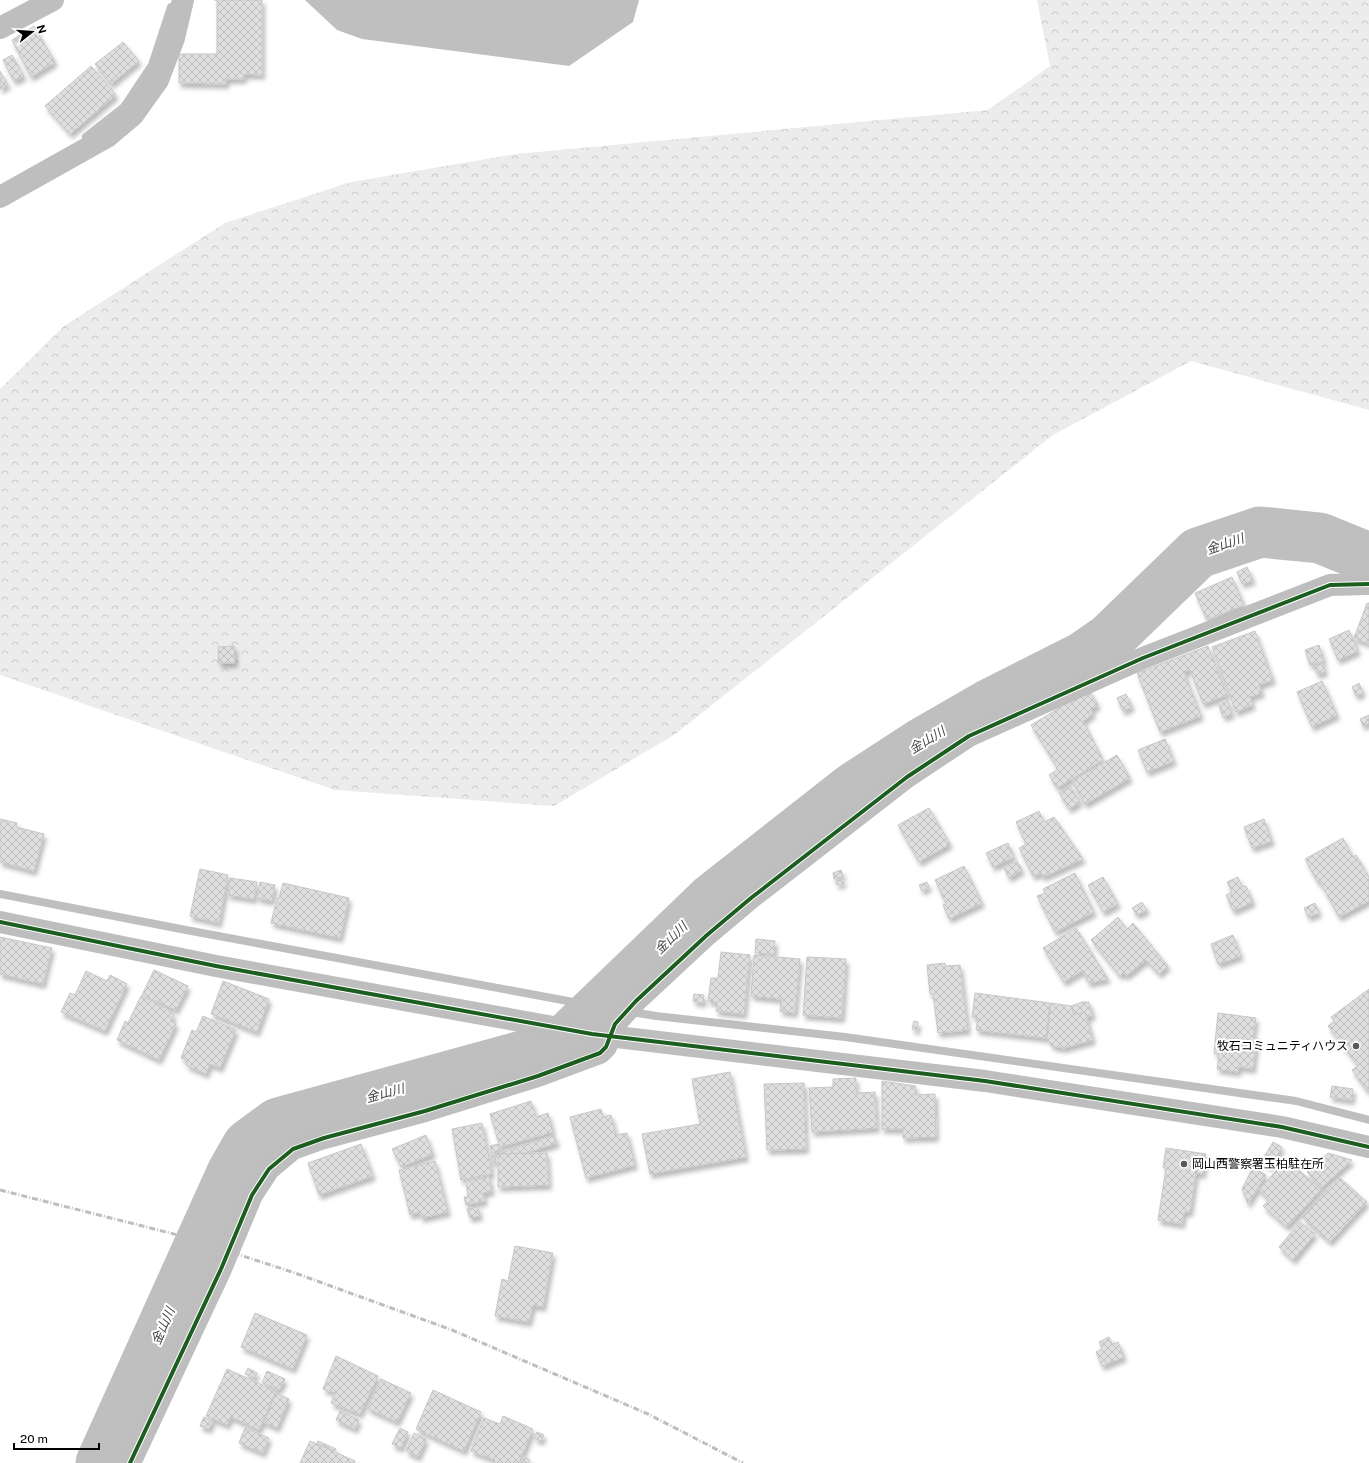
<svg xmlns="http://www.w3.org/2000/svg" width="1369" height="1463" font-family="'Public Sans','Noto Sans JP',sans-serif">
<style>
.forest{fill:url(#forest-crowns)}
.water{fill:#bfbfbf}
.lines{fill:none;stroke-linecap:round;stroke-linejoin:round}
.stream{stroke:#bfbfbf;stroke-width:8}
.river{stroke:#bfbfbf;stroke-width:51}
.building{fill:url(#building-cross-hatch);stroke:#c7c7c7;filter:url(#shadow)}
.minor{stroke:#bebebe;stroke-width:22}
.rail{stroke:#bebebe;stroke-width:3;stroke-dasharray:6 2 1 2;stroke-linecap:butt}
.cycleway-casing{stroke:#fff;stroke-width:6}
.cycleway{stroke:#1b5e20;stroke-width:4}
.poi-dot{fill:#595959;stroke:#fff;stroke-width:1.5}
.labels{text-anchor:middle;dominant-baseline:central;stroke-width:4;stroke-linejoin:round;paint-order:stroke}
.poi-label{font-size:12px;fill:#000;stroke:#fff;text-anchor:end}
.water-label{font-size:13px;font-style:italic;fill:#444;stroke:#fff}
</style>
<defs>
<pattern id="forest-crowns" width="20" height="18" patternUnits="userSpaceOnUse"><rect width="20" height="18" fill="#ececec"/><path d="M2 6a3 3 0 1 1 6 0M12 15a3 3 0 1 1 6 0" fill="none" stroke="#c9c9c9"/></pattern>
<pattern id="building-cross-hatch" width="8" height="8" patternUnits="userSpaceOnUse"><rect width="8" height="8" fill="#dfdfdf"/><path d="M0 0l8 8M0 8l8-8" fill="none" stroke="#bebebe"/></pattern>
<filter id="shadow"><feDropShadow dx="2.5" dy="4.5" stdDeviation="2" flood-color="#0004"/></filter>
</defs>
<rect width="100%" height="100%" fill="#fff"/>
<polygon class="forest" points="1037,0 1369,0 1369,410 1191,361 1053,435 674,735 554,806 335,790 0,675 0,389 64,326 225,223 351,182 516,154 988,110 1050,66"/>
<polygon class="water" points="305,0 639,0 633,22 569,66 362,39 337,30"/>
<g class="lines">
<g class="stream">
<polyline points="86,137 124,107 152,65 171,7"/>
<polyline points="0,894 186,930 600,1007 656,1016 845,1037 1296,1101 1369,1120"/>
</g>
<polyline class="river" points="101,1463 232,1173 248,1145 278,1123 559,1046 713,898 853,788 922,743 988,705 1083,657 1109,639 1198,553 1260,532 1320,538 1369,558"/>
</g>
<g class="building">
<polygon points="214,0 262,0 262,75 244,74 244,79 227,79 226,84 179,83 179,54 217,54 217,0"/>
<polygon points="34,26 55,62 31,77 12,40"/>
<polygon points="123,42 139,61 111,84 95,64"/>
<polygon points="12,55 24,76 14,81 3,60"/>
<polygon points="91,66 116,95 70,134 45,106"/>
<polygon points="0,71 8,85 0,89"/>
<polygon points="1247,567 1253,580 1242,584 1237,572"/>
<polygon points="1232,577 1244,605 1207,620 1195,593"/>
<polygon points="1367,603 1369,603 1369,644 1354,638"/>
<polygon points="1349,630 1358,651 1338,660 1329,639"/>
<polygon points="1255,631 1273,680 1259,685 1262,693 1250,697 1253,705 1236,712 1212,647"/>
<polygon points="1319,645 1324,661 1310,665 1305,650"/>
<polygon points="234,646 235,663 219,663 218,647"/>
<polygon points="1208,646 1227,695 1203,704 1190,670 1184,672 1201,716 1160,732 1137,673"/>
<polygon points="1323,663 1325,672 1317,674 1314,666"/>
<polygon points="1322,681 1337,715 1312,727 1297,692"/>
<polygon points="1359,683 1363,693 1356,696 1352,687"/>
<polygon points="1089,690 1098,705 1091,710 1093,714 1083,721 1103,760 1057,788 1049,775 1058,769 1031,725"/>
<polygon points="1126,694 1132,707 1123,711 1117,698"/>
<polygon points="1227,699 1232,714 1223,717 1218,702"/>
<polygon points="1369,715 1369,723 1363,726 1360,719"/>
<polygon points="1165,739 1174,761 1147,772 1138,750"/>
<polygon points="1117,755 1130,778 1085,804 1072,781"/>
<polygon points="1070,786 1080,802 1069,809 1059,793"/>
<polygon points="929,808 950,844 919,862 898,825"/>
<polygon points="1039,811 1044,822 1054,817 1083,859 1043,877 1041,873 1033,876 1019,848 1026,844 1016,822"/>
<polygon points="0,819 17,823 16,827 44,834 34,871 0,862"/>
<polygon points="1264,819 1272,841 1252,848 1244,827"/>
<polygon points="1343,838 1353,857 1356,855 1369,877 1369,901 1339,917 1320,882 1318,883 1305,859"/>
<polygon points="1008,843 1014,857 993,867 986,853"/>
<polygon points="1017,861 1022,870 1009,878 1004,868"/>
<polygon points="964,866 982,903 949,919 943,905 946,904 935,880"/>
<polygon points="200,869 228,875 219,923 190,916"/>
<polygon points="841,870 843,876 834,879 833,873"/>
<polygon points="1075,873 1094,912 1055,932 1037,896 1045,893 1043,889"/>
<polygon points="1103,877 1118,904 1103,912 1088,885"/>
<polygon points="1238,877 1242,887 1246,886 1253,902 1233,911 1226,895 1232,892 1227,882"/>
<polygon points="230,878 257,882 254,899 228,895"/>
<polygon points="842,879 844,883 837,885 836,881"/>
<polygon points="260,882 275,885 272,901 257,898"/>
<polygon points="927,882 929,887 922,891 919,885"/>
<polygon points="283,883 349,898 340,938 271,923 277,898 279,898"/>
<polygon points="1142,902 1147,910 1137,915 1132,908"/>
<polygon points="1315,903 1319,913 1308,917 1304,908"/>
<polygon points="1118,917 1127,929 1133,923 1168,966 1159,974 1146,960 1126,976 1123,973 1120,976 1091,940"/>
<polygon points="1076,928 1108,979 1089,983 1082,971 1064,982 1043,948"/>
<polygon points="1233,935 1241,956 1218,964 1211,944"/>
<polygon points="0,937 52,948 43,984 0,974"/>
<polygon points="756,939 775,941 774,954 755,953"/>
<polygon points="721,952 750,955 744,1014 716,1011 717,1002 708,1001 711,978 718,978"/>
<polygon points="754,955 800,959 795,1013 780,1011 781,999 751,996"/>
<polygon points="807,957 846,959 842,1018 803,1015"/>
<polygon points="945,963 946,966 960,965 968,1030 938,1033 933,994 930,994 927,965"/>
<polygon points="154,970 188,986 176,1010 142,995"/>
<polygon points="86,971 107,981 110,975 127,984 105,1031 61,1012 70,993 75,995"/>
<polygon points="223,981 269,999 257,1032 211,1014"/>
<polygon points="1369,989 1369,1090 1367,1091 1352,1070 1358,1066 1328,1026 1334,1021 1331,1017"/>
<polygon points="975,993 1050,1003 1046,1038 976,1030 978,1018 972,1017"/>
<polygon points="694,994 704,995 703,1003 693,1001"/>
<polygon points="141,996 169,1010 169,1012 174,1015 171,1021 176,1024 159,1060 117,1040 125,1021 128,1023"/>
<polygon points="1082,1002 1089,1002 1093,1016 1086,1017 1085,1012 1074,1015 1071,1006"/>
<polygon points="1051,1003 1071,1006 1074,1015 1085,1012 1093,1040 1064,1048 1052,1046 1047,1038"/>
<polygon points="1218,1013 1256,1018 1253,1037 1257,1038 1253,1069 1239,1067 1238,1072 1217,1069 1219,1054 1214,1053"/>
<polygon points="203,1016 236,1030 220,1068 210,1064 206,1074 186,1065 188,1061 181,1058 192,1030 196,1032"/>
<polygon points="914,1021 918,1022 917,1030 912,1029"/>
<polygon points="730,1072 746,1157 650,1174 642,1134 700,1124 692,1079"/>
<polygon points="856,1078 856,1093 875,1092 877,1128 812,1132 809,1088 833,1087 833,1079"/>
<polygon points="882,1081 916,1086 915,1095 935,1094 936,1137 903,1138 903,1129 882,1129"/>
<polygon points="804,1083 806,1149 767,1150 764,1084"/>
<polygon points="1332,1086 1353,1089 1352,1100 1330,1097"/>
<polygon points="531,1101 536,1117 548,1113 553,1132 500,1147 490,1114"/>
<polygon points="601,1109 603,1117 611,1115 616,1135 627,1133 635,1165 586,1178 570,1117"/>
<polygon points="482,1123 492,1174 461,1180 452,1129"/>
<polygon points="426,1135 433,1154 401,1167 392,1149"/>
<polygon points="554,1135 557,1143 527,1153 498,1154"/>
<polygon points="1273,1142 1282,1147 1270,1167 1261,1162"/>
<polygon points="361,1144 373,1176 319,1195 308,1163"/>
<polygon points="498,1144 500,1151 492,1153 490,1146"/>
<polygon points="1166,1148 1206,1154 1203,1174 1196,1173 1190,1212 1184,1212 1182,1224 1158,1220 1166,1168 1163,1168"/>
<polygon points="547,1153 549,1185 498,1187 498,1154"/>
<polygon points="1328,1153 1352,1160 1321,1188 1307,1172"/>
<polygon points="495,1155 496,1162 493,1163 491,1156"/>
<polygon points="435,1161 448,1212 421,1218 420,1212 410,1215 399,1170"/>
<polygon points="1283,1163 1291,1170 1295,1167 1321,1189 1287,1227 1263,1206 1269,1200 1259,1190"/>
<polygon points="1253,1167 1266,1175 1248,1204 1242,1189"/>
<polygon points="489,1177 492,1191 483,1193 485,1201 466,1205 464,1197 468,1197 466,1181"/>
<polygon points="1339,1177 1367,1202 1330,1242 1302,1217"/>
<polygon points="478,1207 480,1216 470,1218 467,1209"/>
<polygon points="1300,1222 1315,1234 1293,1260 1279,1247"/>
<polygon points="515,1246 553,1253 543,1307 533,1305 529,1322 495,1316 502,1279 508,1281"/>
<polygon points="255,1313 307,1335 293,1369 241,1347"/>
<polygon points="1109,1337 1112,1344 1118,1342 1124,1357 1102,1366 1096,1352 1102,1349 1099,1342"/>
<polygon points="336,1356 378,1376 360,1414 331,1403 335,1393 323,1389"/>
<polygon points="248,1368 257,1373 255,1378 245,1374"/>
<polygon points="227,1369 276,1391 259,1430 231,1417 227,1425 206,1416"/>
<polygon points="267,1371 285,1379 279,1390 262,1383"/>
<polygon points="381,1379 411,1393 397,1422 367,1408"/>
<polygon points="433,1390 481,1412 464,1451 416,1429"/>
<polygon points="276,1393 289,1399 277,1428 264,1422"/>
<polygon points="340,1411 359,1420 355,1429 336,1420"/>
<polygon points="503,1416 533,1429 519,1463 494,1463 495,1460 471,1451 484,1418 500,1424"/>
<polygon points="204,1417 213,1421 209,1429 200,1426"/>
<polygon points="245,1428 269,1438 263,1453 239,1443"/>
<polygon points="400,1428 408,1432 401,1448 392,1444"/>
<polygon points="537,1432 544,1435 541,1441 534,1438"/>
<polygon points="414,1433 426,1439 418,1457 406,1451"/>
<polygon points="310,1441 355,1461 354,1463 300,1463"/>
<polygon points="318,1441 336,1449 334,1451 317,1443"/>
<polygon points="523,1456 530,1460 528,1463 520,1463"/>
</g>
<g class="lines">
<g class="minor">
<polyline points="0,28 53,0"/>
<polyline points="0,197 107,137 133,115 158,80 174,38 183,0"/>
<polyline points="0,922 216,966 592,1034 985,1081 1282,1127 1369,1147"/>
<polyline points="130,1463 221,1269 252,1195 269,1169 293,1149 324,1138 425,1111 538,1076 600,1053 606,1047 615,1024 636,1001 707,935 751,898 907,777 969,736 1143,658 1330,585 1369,584"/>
</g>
<polyline class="rail" points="0,1190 182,1236 295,1273 452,1330 648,1414 743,1463"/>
<g class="cycleway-casing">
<g id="cycleway">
<polyline points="0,922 216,966 592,1034 985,1081 1282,1127 1369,1147"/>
<polyline points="130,1463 221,1269 252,1195 269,1169 293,1149 324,1138 425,1111 538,1076 600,1053 606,1047 615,1024 636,1001 707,935 751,898 907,777 969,736 1143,658 1330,585 1369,584"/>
</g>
</g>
<use href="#cycleway" class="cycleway"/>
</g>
<g class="poi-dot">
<circle cx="1356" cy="1046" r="4"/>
<circle cx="1184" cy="1164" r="4"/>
</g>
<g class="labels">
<g class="poi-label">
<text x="1348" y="1046">牧石コミュニティハウス</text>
<text x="1192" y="1164" text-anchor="start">岡山西警察署玉柏駐在所</text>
</g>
<g class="water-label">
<text transform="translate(1225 544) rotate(-19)">金山川</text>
<text transform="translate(927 740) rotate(-31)">金山川</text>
<text transform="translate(671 938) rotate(-44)">金山川</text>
<text transform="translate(385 1093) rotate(-15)">金山川</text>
<text transform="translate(163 1326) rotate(-66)">金山川</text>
</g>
</g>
<g transform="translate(32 32) rotate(73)" stroke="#ffffff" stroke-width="3" paint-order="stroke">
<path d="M0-3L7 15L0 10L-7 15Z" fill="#000000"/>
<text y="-6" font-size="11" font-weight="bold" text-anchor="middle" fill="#000000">N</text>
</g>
<path d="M14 1443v6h85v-6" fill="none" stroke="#000000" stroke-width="2"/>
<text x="20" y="1443" font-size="12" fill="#000000" stroke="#ffffff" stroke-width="3" paint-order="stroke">20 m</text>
</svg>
